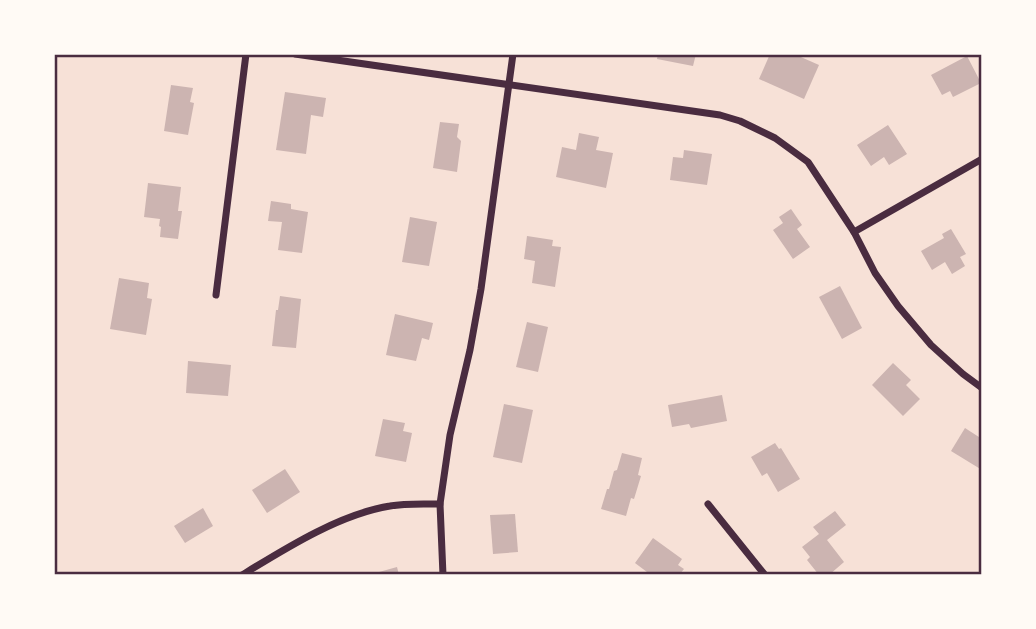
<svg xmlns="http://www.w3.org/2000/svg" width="1036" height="629" font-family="'Nunito Sans',sans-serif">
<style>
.building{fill:#ccb4b1}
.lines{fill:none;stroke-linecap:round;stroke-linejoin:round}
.minor{stroke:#4a2c40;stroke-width:7}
.neatline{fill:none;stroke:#4a2c40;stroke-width:2.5}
</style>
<rect width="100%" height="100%" fill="#f7e1d7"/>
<g class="building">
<polygon points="658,54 696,54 693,66 657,59"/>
<polygon points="770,54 794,54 819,65 804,99 759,79"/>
<polygon points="967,56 981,83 953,97 950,91 942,95 931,75"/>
<polygon points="171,85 193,88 190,102 194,103 188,135 164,131"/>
<polygon points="285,92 326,98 323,117 311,115 306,154 276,150"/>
<polygon points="440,122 459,124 457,137 461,141 457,172 433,168"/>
<polygon points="888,125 907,154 889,165 884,157 871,166 857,145"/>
<polygon points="579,133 599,137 596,150 613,153 606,188 556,177 562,147 576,150"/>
<polygon points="684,150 712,154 707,185 670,180 673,157 683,158"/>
<polygon points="148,183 181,187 178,211 182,211 178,239 160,237 161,227 159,226 160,219 144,217"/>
<polygon points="271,201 291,204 291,209 308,212 302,253 278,250 282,222 268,221"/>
<polygon points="791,209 802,225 797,229 810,247 793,259 773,230 783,223 779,217"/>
<polygon points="410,217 437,222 429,266 402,262"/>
<polygon points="951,229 966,254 960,257 965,266 952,274 945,262 932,270 921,251 944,238 942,234"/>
<polygon points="527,236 553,240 552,246 561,247 555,287 532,283 535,261 524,259"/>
<polygon points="119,278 149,283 147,298 152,299 146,335 110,329"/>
<polygon points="840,286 862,328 842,339 819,297"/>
<polygon points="280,296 301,299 296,348 272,346 276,310 278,310"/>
<polygon points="395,314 433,323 429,340 422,338 416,361 386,355"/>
<polygon points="527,322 548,327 538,372 516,367"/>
<polygon points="188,361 231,365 228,396 186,393"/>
<polygon points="893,363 911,380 906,385 920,399 903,416 872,385"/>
<polygon points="722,395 727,421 691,428 689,424 672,427 668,405"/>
<polygon points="504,404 533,410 522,463 493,457"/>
<polygon points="383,419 405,423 403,431 412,433 406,462 375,456"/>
<polygon points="965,428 982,439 982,470 951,451"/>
<polygon points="775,443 779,449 781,448 800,479 778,492 767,473 762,476 751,457"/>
<polygon points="622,453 642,458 638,475 641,476 634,499 631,498 626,516 601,509 607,489 609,489 614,471 617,470"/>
<polygon points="285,469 300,492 267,513 252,490"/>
<polygon points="203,508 213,526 185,543 174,526"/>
<polygon points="835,511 846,525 827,540 844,562 829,575 819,575 807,560 810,557 802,547 819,534 813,527"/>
<polygon points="515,514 518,552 493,554 490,515"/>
<polygon points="653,538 682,559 678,565 684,569 679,575 651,575 635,563"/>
<polygon points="397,567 399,575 378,575 379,572"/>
</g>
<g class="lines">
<g class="minor">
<polyline points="295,54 720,115 740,121 775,138 808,162 854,232 875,273 898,306 931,345 963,374 982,388"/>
<polyline points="854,232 982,159"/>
<polyline points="216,295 246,54"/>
<polyline points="708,504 765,575"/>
<path d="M242 575C286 548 340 514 390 506 406 503 423 504 440 504"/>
<polyline points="443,575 440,504 450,435 470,350 481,289 513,54"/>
</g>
</g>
<rect width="1036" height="629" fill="none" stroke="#fffaf5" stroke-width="112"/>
<rect x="56" y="56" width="924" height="517" class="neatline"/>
</svg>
